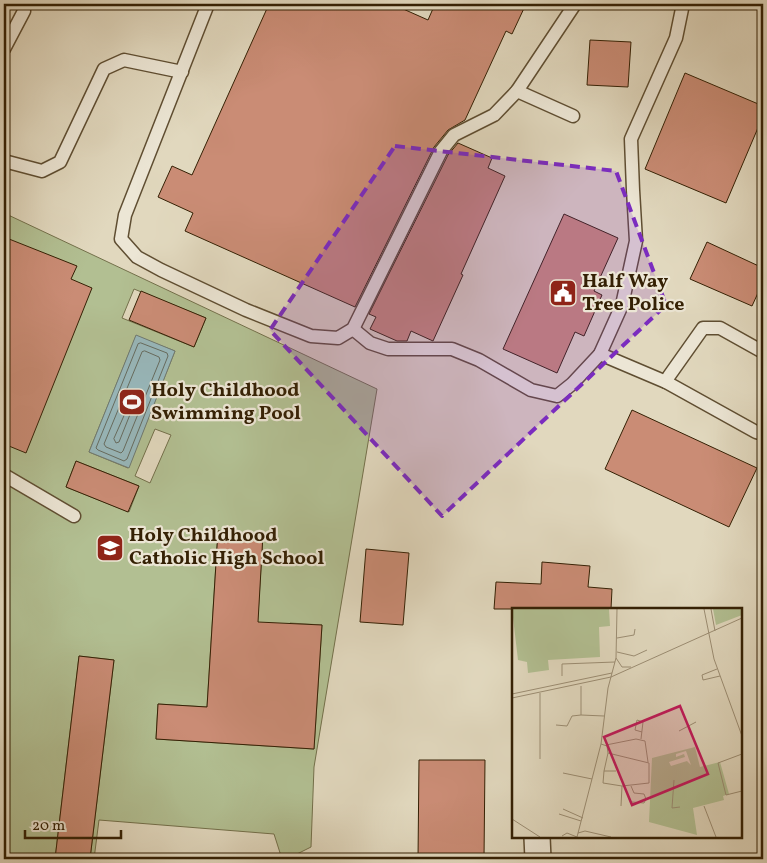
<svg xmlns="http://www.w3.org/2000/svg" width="767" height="863" font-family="Vollkorn,serif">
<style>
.green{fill:#b2bf92;stroke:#73704b;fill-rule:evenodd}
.water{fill:#98b8bc;stroke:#707b72}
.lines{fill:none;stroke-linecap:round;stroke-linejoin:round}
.shore{stroke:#666c60;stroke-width:1}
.building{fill:#ca8c75;stroke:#342004}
.lane-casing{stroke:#5f4e32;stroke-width:15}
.street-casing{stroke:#5f4e32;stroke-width:28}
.lane{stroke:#ece6d5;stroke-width:12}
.street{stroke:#ece6d5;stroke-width:25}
.marked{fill:#7b2cbf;fill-opacity:0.2;stroke:#7b2cbf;stroke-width:4;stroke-dasharray:10 6;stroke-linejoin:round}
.labels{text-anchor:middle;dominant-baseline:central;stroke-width:4.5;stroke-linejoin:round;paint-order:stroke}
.poi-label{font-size:20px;font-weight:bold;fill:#342004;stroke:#ece6d5;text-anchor:start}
.inset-road{fill:none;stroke:#9c8e74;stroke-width:1}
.view{fill:#c2185b;fill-opacity:0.15;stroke:#c2185b;stroke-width:2.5}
.inset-edge{fill:none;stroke:#342004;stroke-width:2.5}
</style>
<rect width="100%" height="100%" fill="#e1d8be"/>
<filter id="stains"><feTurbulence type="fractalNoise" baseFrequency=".004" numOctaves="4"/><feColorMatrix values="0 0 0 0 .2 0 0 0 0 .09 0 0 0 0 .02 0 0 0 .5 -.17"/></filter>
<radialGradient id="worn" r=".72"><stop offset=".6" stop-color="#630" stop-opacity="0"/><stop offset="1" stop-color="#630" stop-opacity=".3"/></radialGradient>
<path class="green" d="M4 213 377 389 314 767 311 847 287 859H282L274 834 99 820 94 859H90L114 660 79 656 55 859H4ZM134 289 206 318 194 347 122 318ZM136 336 175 351 128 468 89 452ZM155 429 171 435 150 483 135 476ZM76 461 139 486 129 512 66 487ZM218 531 263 535 252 713 284 715 290 623 322 625 314 749 156 739 158 704 207 707Z"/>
<polygon class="water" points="136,335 175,351 129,468 89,452"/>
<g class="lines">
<g class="shore">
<polygon points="141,343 167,353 168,356 127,459 124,461 98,450 96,448 138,344"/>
<polygon points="145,351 159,357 160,360 123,451 121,453 106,447 104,444 142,352"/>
<polygon points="134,394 136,394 137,397 119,442 116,443 114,439"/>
</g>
</g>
<g class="building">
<polygon points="269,4 392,4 428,20 435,4 526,4 512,34 506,31 465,120 448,130 434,147 355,307 185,231 193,213 158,197 172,166 192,175"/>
<polygon points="590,40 631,42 628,87 587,85"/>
<polygon points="685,73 763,106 763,116 726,203 645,169"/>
<polygon points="458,143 492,158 488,168 505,176 461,274 463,275 433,341 411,331 407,341 397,341 370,329 376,317 369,314 448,155"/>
<polygon points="564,214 618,238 594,291 602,295 584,336 575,332 557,373 503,349"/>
<polygon points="4,237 77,266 71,279 92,288 26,453 4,444"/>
<polygon points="707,242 763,268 763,282 752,306 690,279"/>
<polygon points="141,291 206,318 194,347 129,320"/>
<polygon points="632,410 757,468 729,527 605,469"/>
<polygon points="76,461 139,486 128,512 66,487"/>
<polygon points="218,531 263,534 258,622 322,625 314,749 156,739 158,704 207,707"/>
<polygon points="366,549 409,553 403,625 360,622"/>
<polygon points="542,562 590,566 588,587 612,589 611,609 494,609 496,582 541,584"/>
<polygon points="79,656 114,660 90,859 55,859"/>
<polygon points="419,760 485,760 484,859 418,859"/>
</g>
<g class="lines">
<g class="lane-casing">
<g id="lane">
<polyline points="208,4 125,215 121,239 137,257 161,270 246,310 311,336 338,338 353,329 441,151 454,135 494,115 517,91 575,4"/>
<polyline points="4,49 24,11"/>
<polyline points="517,91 573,116"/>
<polyline points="4,161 42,171 60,162 104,69 124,60 182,72"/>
<polyline points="353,329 370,343 388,349 452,349 479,360 531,390 557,396 572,384 600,354 622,305 636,241 633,190 631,139 676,38 683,4"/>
<polyline points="600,354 666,382 756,432 763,434"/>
<polyline points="666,382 669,376 703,328 720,328 763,352"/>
<polyline points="4,475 74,516"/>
</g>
</g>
<g class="street-casing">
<polyline id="street" points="537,837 538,859"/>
</g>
<use href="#lane" class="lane"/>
<use href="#street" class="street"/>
</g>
<path class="marked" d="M395 146 616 171 666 305 442 516 270 330Z"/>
<defs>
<g id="civic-square" transform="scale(1.4375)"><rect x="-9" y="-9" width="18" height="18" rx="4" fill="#8f2418" stroke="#ece6d5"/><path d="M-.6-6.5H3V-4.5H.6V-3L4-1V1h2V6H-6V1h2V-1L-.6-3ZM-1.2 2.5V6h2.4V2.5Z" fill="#fff"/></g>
<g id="stadium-square" transform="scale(1.4375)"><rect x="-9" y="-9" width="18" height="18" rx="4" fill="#8f2418" stroke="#ece6d5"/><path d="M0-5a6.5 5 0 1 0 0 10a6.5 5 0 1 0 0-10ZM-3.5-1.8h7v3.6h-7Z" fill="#fff"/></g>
<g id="school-square" transform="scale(1.4375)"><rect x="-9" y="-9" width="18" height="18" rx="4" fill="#8f2418" stroke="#ece6d5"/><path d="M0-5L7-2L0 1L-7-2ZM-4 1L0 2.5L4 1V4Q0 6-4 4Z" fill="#fff"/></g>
</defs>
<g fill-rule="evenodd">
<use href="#civic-square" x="563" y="293"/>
<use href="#stadium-square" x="132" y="402"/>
<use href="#school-square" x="110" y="548"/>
</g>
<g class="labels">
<g class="poi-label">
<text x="582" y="282">Half Way<tspan x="582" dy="23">Tree Police</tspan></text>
<text x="151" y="391">Holy Childhood<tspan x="151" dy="23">Swimming Pool</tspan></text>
<text x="129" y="536">Holy Childhood<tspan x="129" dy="23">Catholic High School</tspan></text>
</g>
</g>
<g transform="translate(512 608)">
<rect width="230" height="230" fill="#e1d8be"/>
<path d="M0 1H97L98 18 87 19 88 49 36 52 37 62 16 65 15 54 6 52ZM201 1H230V7L204 17ZM183 139 188 159 208 154 217 186 211 188 212 192 181 200 185 227 137 214 140 150ZM174 143 179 157 175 153 159 158 157 154 173 149 172 146 164 149V146Z" fill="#b2bf92" fill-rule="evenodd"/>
<path class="inset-road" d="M192 1 202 51 230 128M199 1 203 23M105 30 122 27 123 21M105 44 122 48 135 42M104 50 110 59H119M205 61 190 67 191 72 208 68M50 68V56L103 54M0 86 100 65M0 90 99 69 230 10M69 107 92 108M44 117 55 118 60 108 69 107V78M167 123 184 114M129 131 131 114 125 112 123 122 130 124M89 136 95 138 96 145 137 155V175L110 178 91 175 92 163H104M94 137 124 131 133 133 136 154M230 146 206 155 214 187 230 183M28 151V85M92 163 96 145M51 165 80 171M162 172 160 200 168 199M119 178 122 185 132 186 134 191 132 195 120 194M109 198 110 178M192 198 204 229M51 201 71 210M47 206 69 213M0 211 28 229M66 225 73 223 99 229M50 228 55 225 65 229M65 229 89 136 96 80 104 50 105 1"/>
<path class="view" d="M168 98 196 166 120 197 92 129Z"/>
<rect width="230" height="230" class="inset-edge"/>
</g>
<rect width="767" height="863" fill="none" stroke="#e1d8be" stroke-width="20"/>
<rect x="5" y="5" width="757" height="853" fill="none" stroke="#342004" stroke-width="2.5"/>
<rect x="10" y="10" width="747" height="843" fill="none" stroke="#342004"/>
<path d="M25 830v8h96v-8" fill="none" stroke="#342004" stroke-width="2.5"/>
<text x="32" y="830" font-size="15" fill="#342004" stroke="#ece6d5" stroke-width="4" paint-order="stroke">20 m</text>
<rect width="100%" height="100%" filter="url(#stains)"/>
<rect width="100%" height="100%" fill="url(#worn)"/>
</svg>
